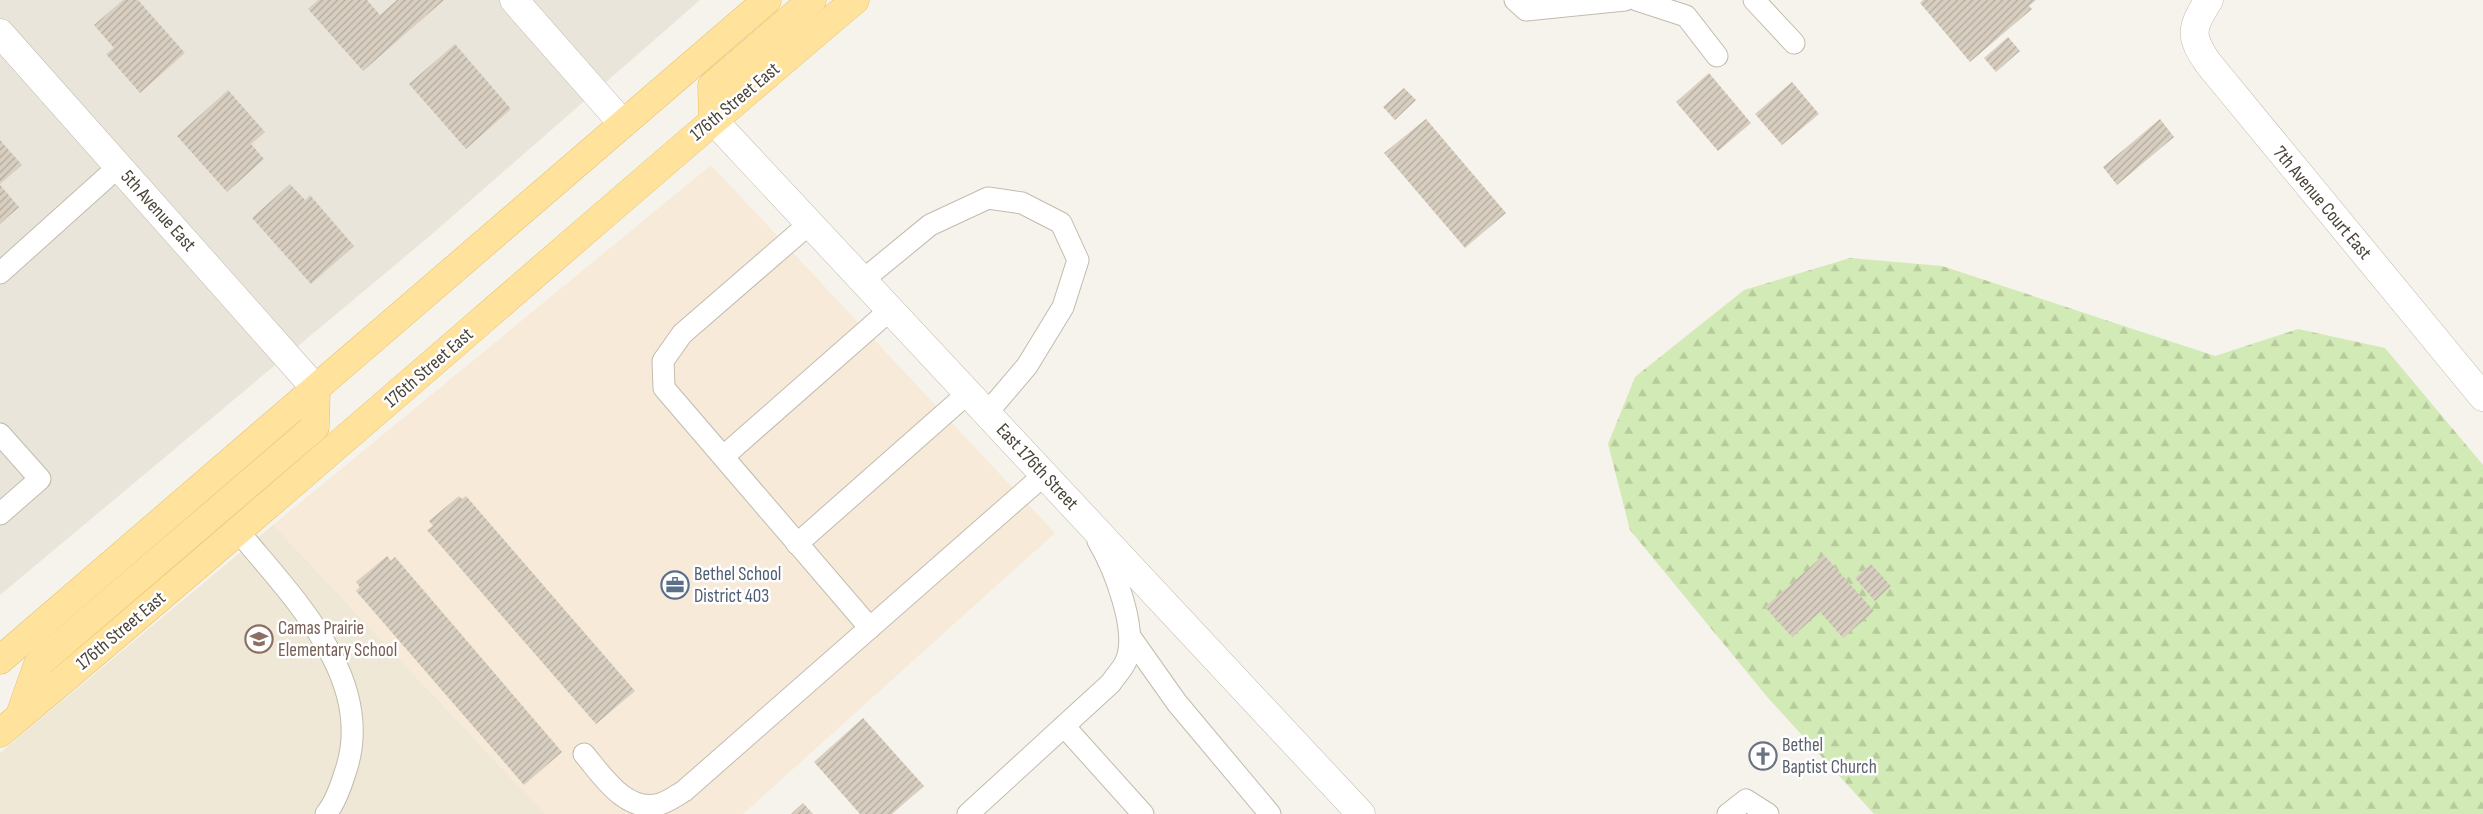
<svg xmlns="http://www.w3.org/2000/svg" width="2483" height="814" font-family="'Sofia Sans Condensed',sans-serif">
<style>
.residential{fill:#eae5da}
.commercial{fill:#f7ead8}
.education{fill:#efe8d6}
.forest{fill:url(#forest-firs)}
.building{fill:url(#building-hatch)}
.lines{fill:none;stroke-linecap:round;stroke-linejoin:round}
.lane-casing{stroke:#c2bbae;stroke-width:23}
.street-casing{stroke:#c2bbae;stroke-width:29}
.primary-casing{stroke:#e6c16a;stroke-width:29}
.lane{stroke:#fff;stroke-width:21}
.street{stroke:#fff;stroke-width:28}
.primary{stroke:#ffe39c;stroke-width:28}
.labels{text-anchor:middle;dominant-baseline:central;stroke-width:5;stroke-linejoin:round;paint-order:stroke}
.street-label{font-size:19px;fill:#4b4439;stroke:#fff}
.service-label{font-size:19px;fill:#4e5e75;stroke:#fff;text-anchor:start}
.education-label{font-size:19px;fill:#785e54;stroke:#fff;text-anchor:start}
.worship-label{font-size:19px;fill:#5b616d;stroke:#fff;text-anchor:start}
</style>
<defs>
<pattern id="forest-firs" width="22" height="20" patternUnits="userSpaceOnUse" patternTransform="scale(1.25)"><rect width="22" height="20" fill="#d2eab5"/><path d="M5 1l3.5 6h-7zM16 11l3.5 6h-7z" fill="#b6ca9c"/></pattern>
<pattern id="building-hatch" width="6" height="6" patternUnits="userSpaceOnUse" patternTransform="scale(1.25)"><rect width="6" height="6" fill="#d8cfc1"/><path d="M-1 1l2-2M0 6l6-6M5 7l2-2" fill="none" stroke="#b1aa9e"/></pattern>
</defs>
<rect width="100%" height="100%" fill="#f6f3ec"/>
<polygon class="residential" points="0,0 700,0 431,235 0,595"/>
<polygon class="commercial" points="711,165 1055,533 743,814 545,814 273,525"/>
<polygon class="education" points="273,525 545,814 0,814 0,753"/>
<polygon class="forest" points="1850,258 1942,266 2215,356 2298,329 2385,348 2483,465 2483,814 1874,814 1769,699 1630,530 1608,444 1635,377 1744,290"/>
<g class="building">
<polygon points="123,0 138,0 185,53 140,93 106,54 114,48 94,25"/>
<polygon points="318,0 367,0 380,15 397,0 444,0 363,71 308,9"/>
<polygon points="1923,0 2036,0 2029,6 2032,9 1970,62 1920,3"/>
<polygon points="2008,37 2020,51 1996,72 1984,58"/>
<polygon points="455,44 511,109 466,149 409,84"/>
<polygon points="1709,73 1751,123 1718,151 1676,102"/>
<polygon points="1792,82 1819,114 1782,145 1755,114"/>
<polygon points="1404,88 1416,100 1395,120 1383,107"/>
<polygon points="228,90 265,132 251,144 264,159 227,192 177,136"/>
<polygon points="1426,119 1506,213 1465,248 1384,153"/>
<polygon points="2160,119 2174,137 2117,185 2103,167"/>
<polygon points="0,140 22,165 0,184"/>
<polygon points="290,184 305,200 310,195 354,246 311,284 252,218"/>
<polygon points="0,185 19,207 0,224"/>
<polygon points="459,496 462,499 466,496 635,691 596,724 427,530 433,526 429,521"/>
<polygon points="1824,555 1874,611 1843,638 1820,612 1792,637 1765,607"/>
<polygon points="387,556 391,561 395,557 562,752 524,785 356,591 360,587 356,582"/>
<polygon points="1871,564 1891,586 1875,601 1855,578"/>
<polygon points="863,718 924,786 892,814 860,814 814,762"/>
<polygon points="803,803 813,814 791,814"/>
</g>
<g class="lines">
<g class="lane-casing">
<g id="lane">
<polyline points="1515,0 1526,10 1625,0"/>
<polyline points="1637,0 1686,16 1717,56"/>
<polyline points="1754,0 1794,43"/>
<polyline points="809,224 682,334 663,361 664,388 870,628"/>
<polyline points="0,273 118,167"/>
<polyline points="863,280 930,225 988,198 1022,203 1061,223 1078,260 1063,307 1027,366 987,413"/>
<polyline points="0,434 40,479 0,514"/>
<polyline points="724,456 890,310"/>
<path d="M239 532C292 597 378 680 345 773 341 786 335 803 326 814"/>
<polyline points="797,544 968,393"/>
<polyline points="1131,638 1177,703 1270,814"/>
<polyline points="1064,726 1143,814"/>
<path d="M584 754C602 775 626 814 660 804 668 802 677 795 684 791L1044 475"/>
<path d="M968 814 1111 683C1115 676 1123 669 1126 661 1139 631 1114 568 1098 541"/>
<polyline points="1728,814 1746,800 1768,814"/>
</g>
</g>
<g class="street-casing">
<g id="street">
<polyline points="514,0 623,124"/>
<path d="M2209 0C2191 28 2189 35 2208 63L2483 397"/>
<polyline points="0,33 316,389"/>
<polyline points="713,120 1361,814"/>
</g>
</g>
<g class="primary-casing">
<g id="primary">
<polyline points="713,120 712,86 812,0"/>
<polyline points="0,660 767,0"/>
<polyline points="20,715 38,664 315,427 316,389"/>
<path d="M0 733C288 492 569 242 855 0"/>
</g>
</g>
<use href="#lane" class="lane"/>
<use href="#street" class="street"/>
<use href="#primary" class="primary"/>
</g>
<defs>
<g id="office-ring" transform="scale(1.4375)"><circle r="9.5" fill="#fff" stroke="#5c6f8a" stroke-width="1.5"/><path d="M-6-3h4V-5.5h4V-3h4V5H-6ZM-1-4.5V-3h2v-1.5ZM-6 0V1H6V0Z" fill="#5c6f8a"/></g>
<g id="school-ring" transform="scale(1.4375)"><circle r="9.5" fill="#fff" stroke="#8d6e63" stroke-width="1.5"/><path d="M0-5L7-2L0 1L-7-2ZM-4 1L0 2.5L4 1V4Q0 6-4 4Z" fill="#8d6e63"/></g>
<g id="church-ring" transform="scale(1.4375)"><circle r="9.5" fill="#fff" stroke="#6b7280" stroke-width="1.5"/><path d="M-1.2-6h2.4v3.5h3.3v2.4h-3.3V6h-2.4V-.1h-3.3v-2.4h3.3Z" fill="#6b7280"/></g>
</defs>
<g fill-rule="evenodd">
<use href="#office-ring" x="675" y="585"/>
<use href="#school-ring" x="259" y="639"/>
<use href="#church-ring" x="1763" y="756"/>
</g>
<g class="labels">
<g class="street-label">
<text transform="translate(735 102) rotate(-40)">176th Street East</text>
<text transform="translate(2322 203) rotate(50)">7th Avenue Court East</text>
<text transform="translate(158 211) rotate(48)">5th Avenue East</text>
<text transform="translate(429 368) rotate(-41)">176th Street East</text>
<text transform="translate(1037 467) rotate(47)">East 176th Street</text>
<text transform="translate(121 631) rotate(-40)">176th Street East</text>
</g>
<g class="service-label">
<text x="694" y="574">Bethel School<tspan x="694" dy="22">District 403</tspan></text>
</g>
<g class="education-label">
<text x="278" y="628">Camas Prairie<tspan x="278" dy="22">Elementary School</tspan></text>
</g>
<g class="worship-label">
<text x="1782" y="745">Bethel<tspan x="1782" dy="22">Baptist Church</tspan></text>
</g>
</g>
</svg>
